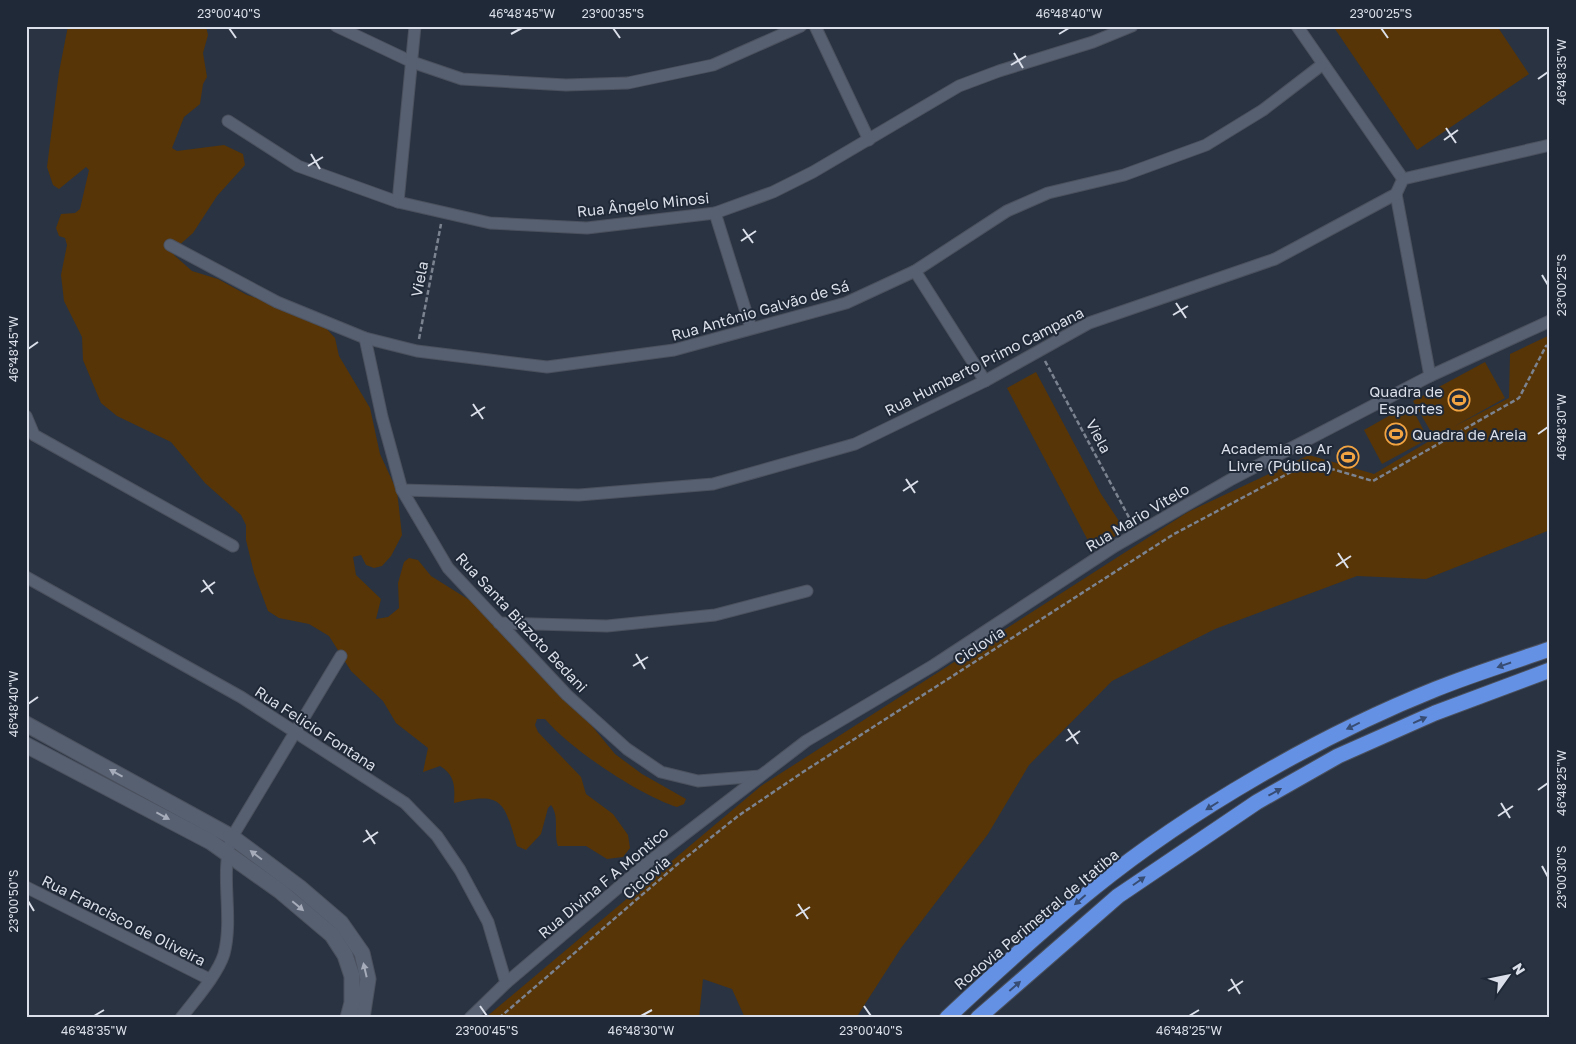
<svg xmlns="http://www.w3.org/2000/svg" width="1576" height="1044" font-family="'Golos Text',sans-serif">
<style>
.green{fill:#573507}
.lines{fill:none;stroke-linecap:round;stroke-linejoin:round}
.street-casing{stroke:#4b515e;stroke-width:13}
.secondary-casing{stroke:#4b515e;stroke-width:17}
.highway-casing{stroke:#4b515e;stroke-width:17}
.path{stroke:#7c8390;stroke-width:2.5;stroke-dasharray:5 2.5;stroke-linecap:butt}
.street{stroke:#576071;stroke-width:11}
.secondary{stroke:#576071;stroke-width:15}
.highway{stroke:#6491e4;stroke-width:15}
.oneway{fill:#384d74}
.oneway2{fill:#a6acb9}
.ticks{fill:none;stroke:#dadfe9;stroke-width:2}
.labels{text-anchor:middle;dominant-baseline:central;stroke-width:4;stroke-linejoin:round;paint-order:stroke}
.street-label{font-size:15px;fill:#dadfe9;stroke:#202937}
.poi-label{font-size:15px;fill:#dadfe9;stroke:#202937;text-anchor:end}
.neatline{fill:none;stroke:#dadfe9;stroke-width:2}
.ticks-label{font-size:12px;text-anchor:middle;fill:#dadfe9}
</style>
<rect width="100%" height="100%" fill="#2a3342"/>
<g class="green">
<path d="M68 26H206L208 35 203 53 207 77 203 84 200 104 184 117 172 148 177 151 224 145 243 154 245 165 217 196 193 233 176 248 174 255 192 271 218 279 247 295 315 316 335 338 339 356 370 408 380 454 397 491 402 535 391 556 382 566 374 568 366 565 361 555 353 557 356 575 381 599 376 619 388 617 399 608 398 583 404 562 409 558 418 560 431 576 482 608 536 658 615 754 642 774 686 799 684 804 677 807C641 796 570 749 545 719H537L535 725 538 732 581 777 586 794 613 814 628 835 630 848 623 857 607 859 586 846H558C553 833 560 817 551 805L548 808 541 834 526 850 517 846C504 802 503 791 454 803 455 786 455 775 440 766L423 772 428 748 396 723 383 701 351 671 329 636 309 624 279 618 268 611 254 573 246 540V525L241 515 205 483 171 442 117 416 101 403 83 360 82 337 64 301 61 275 67 245 65 238 59 236 56 228 61 214 75 213 80 209 89 170 86 167 59 189 53 185 47 167 59 72Z"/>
<polygon points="1333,26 1497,26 1529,74 1417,150"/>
<polygon points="1550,335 1550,530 1426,579 1357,576 1215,629 1112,681 1029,765 988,834 901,948 856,1018 745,1018 732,989 703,979 699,1018 485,1018 761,786 1188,512 1309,455 1374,474 1446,431 1434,437 1413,401 1485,362 1505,398 1453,427 1509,398 1510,354"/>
<polygon points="1036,372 1101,494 1125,530 1093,550 1007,388"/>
<polygon points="1410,404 1428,439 1382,464 1364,430"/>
</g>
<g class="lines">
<g class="street-casing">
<g id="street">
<polyline points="336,26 412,62 462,79 566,85 628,83 713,65 801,26"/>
<polyline points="815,26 869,140"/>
<polyline points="1297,26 1403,179"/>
<polyline points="228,121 298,166 398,202 490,223 587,228 715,213 773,192 813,172 959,86 999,71 1093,42 1132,26"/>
<polyline points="1396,194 1430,376"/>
<polyline points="398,202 415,26"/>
<polyline points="715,213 751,328"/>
<polyline points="170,245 277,302 365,338 417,351 547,367 674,350 846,303 915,271 1007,211 1048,193 1124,175 1206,145 1263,110 1323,64"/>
<polyline points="915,271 985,381"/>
<polyline points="365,338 382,417 402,490 448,568 567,695 627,749 661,772 698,781 760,776"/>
<polyline points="26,416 34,435 233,546"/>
<polyline points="402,490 579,495 713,484 855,444 985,381 1089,323 1275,259 1396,194 1403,179 1550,145"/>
<polyline points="26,577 241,697 405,803 437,836 460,870 488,922 506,983"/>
<polyline points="499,623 607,626 715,615 807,591"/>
<polyline points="26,887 209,979"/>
<path d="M181 1018C194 1001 218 974 224 954 234 915 219 874 232 837L341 656"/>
<polyline points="470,1018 506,983 646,864 806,741 934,665 1115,546 1230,480 1430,376 1550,321"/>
</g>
</g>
<g class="secondary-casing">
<g id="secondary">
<polyline points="26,724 232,837 299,887 341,923 362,953 368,979 362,1018"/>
<polyline points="26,745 211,842 280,891 332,935 345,955 352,976 352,1003 348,1018"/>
</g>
</g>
<g class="highway-casing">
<g id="highway">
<path d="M947 1018C995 973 1043 929 1094 888 1190 810 1321 735 1436 689 1473 674 1512 662 1550 649"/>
<polyline points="978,1018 1118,896 1257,802 1338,756 1435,713 1550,670"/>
</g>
</g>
<g class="path">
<polyline points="419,339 441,224"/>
<polyline points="1045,361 1132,523"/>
<polyline points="499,1018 679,863 738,816 803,772 1174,534 1291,472 1318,465 1373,481 1519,398 1546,346 1550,345"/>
</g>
<use href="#street" class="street"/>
<use href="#secondary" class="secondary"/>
<use href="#highway" class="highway"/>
</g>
<defs><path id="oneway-solid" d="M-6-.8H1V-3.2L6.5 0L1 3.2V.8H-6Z" transform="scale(1.25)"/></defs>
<g class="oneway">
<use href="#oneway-solid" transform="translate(1504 665) rotate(161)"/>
<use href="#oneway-solid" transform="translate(1420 720) rotate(-24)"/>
<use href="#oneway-solid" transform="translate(1353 726) rotate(154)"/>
<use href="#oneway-solid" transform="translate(1275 792) rotate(-29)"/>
<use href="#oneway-solid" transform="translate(1212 806) rotate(148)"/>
<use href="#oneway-solid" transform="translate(1139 881) rotate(-35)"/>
<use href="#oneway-solid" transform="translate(1080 900) rotate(139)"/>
<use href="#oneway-solid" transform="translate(1015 986) rotate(-41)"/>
</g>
<g class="oneway2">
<use href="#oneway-solid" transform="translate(116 773) rotate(-151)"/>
<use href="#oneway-solid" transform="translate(163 816) rotate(28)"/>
<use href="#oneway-solid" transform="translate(256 855) rotate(-143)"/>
<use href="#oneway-solid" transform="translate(298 906) rotate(40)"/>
<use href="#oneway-solid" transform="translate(365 970) rotate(-103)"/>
</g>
<path class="ticks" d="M229 28 236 38M613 28 620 38M1381 28 1388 38M511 34 522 28M1059 34 1069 28M1014 53 1023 68M1011 65 1026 56M1538 79 1548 72M1446 128 1456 143M1444 140 1458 130M311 154 320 169M308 166 323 157M743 229 753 243M741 241 756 231M1542 275 1548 285M1176 303 1186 318M1173 315 1188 306M28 349 38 342M473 404 483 419M471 416 485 407M1538 434 1548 427M906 479 915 493M903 491 918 481M1338 553 1348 568M1336 566 1351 556M203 580 213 594M201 592 215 582M636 654 645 669M633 666 648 657M28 704 38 697M1068 729 1078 744M1066 741 1080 731M1538 790 1548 783M1501 803 1510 818M1498 816 1513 806M366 830 375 844M363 842 378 832M1542 866 1548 877M28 901 34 911M798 904 808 919M796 916 810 907M1231 979 1240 994M1228 991 1243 981M480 1006 487 1016M864 1006 871 1016M94 1016 104 1010M641 1016 652 1010M1189 1016 1199 1010"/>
<defs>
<g id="stadium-ring" transform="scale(1.125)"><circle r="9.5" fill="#202937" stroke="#f3a442" stroke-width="1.5"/><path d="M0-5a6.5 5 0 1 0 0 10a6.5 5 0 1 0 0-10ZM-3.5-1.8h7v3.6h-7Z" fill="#f3a442"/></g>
</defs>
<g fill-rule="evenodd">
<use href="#stadium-ring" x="1459" y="400"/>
<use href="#stadium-ring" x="1396" y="434"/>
<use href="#stadium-ring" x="1348" y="457"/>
</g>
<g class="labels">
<g class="street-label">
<text transform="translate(643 204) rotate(-6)">Rua Ângelo Minosi</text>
<text transform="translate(419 279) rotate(-79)">Viela</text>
<text transform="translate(760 310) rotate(-16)">Rua Antônio Galvão de Sá</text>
<text transform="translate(984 361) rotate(-27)">Rua Humberto Primo Campana</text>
<text transform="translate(1099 436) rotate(62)">Viela</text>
<text transform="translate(1137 517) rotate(-31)">Rua Mario Vitelo</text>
<text transform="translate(522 622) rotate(47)">Rua Santa Biazoto Bedani</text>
<text transform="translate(979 645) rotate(-33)">Ciclovia</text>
<text transform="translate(316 728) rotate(33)">Rua Felicio Fontana</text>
<text transform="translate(646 877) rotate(-41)">Ciclovia</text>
<text transform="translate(603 882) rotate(-40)">Rua Divina F A Montico</text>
<text transform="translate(1036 919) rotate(-40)">Rodovia Perimetral de Itatiba</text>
<text transform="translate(124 920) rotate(27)">Rua Francisco de Oliveira</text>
</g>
<g class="poi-label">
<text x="1443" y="391">Quadra de<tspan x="1443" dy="17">Esportes</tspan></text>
<text x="1412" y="434" text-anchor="start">Quadra de Areia</text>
<text x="1332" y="448">Academia ao Ar<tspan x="1332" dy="17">Livre (Pública)</tspan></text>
</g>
</g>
<rect width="1576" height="1044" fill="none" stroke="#202937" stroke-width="55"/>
<g transform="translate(1508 976) rotate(57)" stroke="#202937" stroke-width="4" paint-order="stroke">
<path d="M0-4L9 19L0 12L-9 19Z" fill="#dadfe9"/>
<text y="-8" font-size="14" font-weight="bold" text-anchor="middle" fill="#dadfe9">N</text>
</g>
<rect x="28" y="28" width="1520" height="988" class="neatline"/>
<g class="ticks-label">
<text x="229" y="18">23°00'40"S</text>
<text x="522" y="18">46°48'45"W</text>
<text x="613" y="18">23°00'35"S</text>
<text x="1069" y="18">46°48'40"W</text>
<text x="1381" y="18">23°00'25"S</text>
<text transform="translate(1562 72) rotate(-90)" y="4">46°48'35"W</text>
<text transform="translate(1562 285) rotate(-90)" y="4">23°00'25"S</text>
<text transform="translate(14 349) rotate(-90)" y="4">46°48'45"W</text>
<text transform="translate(1562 427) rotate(-90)" y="4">46°48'30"W</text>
<text transform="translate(14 704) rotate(-90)" y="4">46°48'40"W</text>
<text transform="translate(1562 783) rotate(-90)" y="4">46°48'25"W</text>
<text transform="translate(1562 877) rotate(-90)" y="4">23°00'30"S</text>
<text transform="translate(14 901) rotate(-90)" y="4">23°00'50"S</text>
<text x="94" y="1035">46°48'35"W</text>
<text x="487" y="1035">23°00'45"S</text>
<text x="641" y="1035">46°48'30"W</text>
<text x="871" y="1035">23°00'40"S</text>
<text x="1189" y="1035">46°48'25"W</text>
</g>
</svg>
